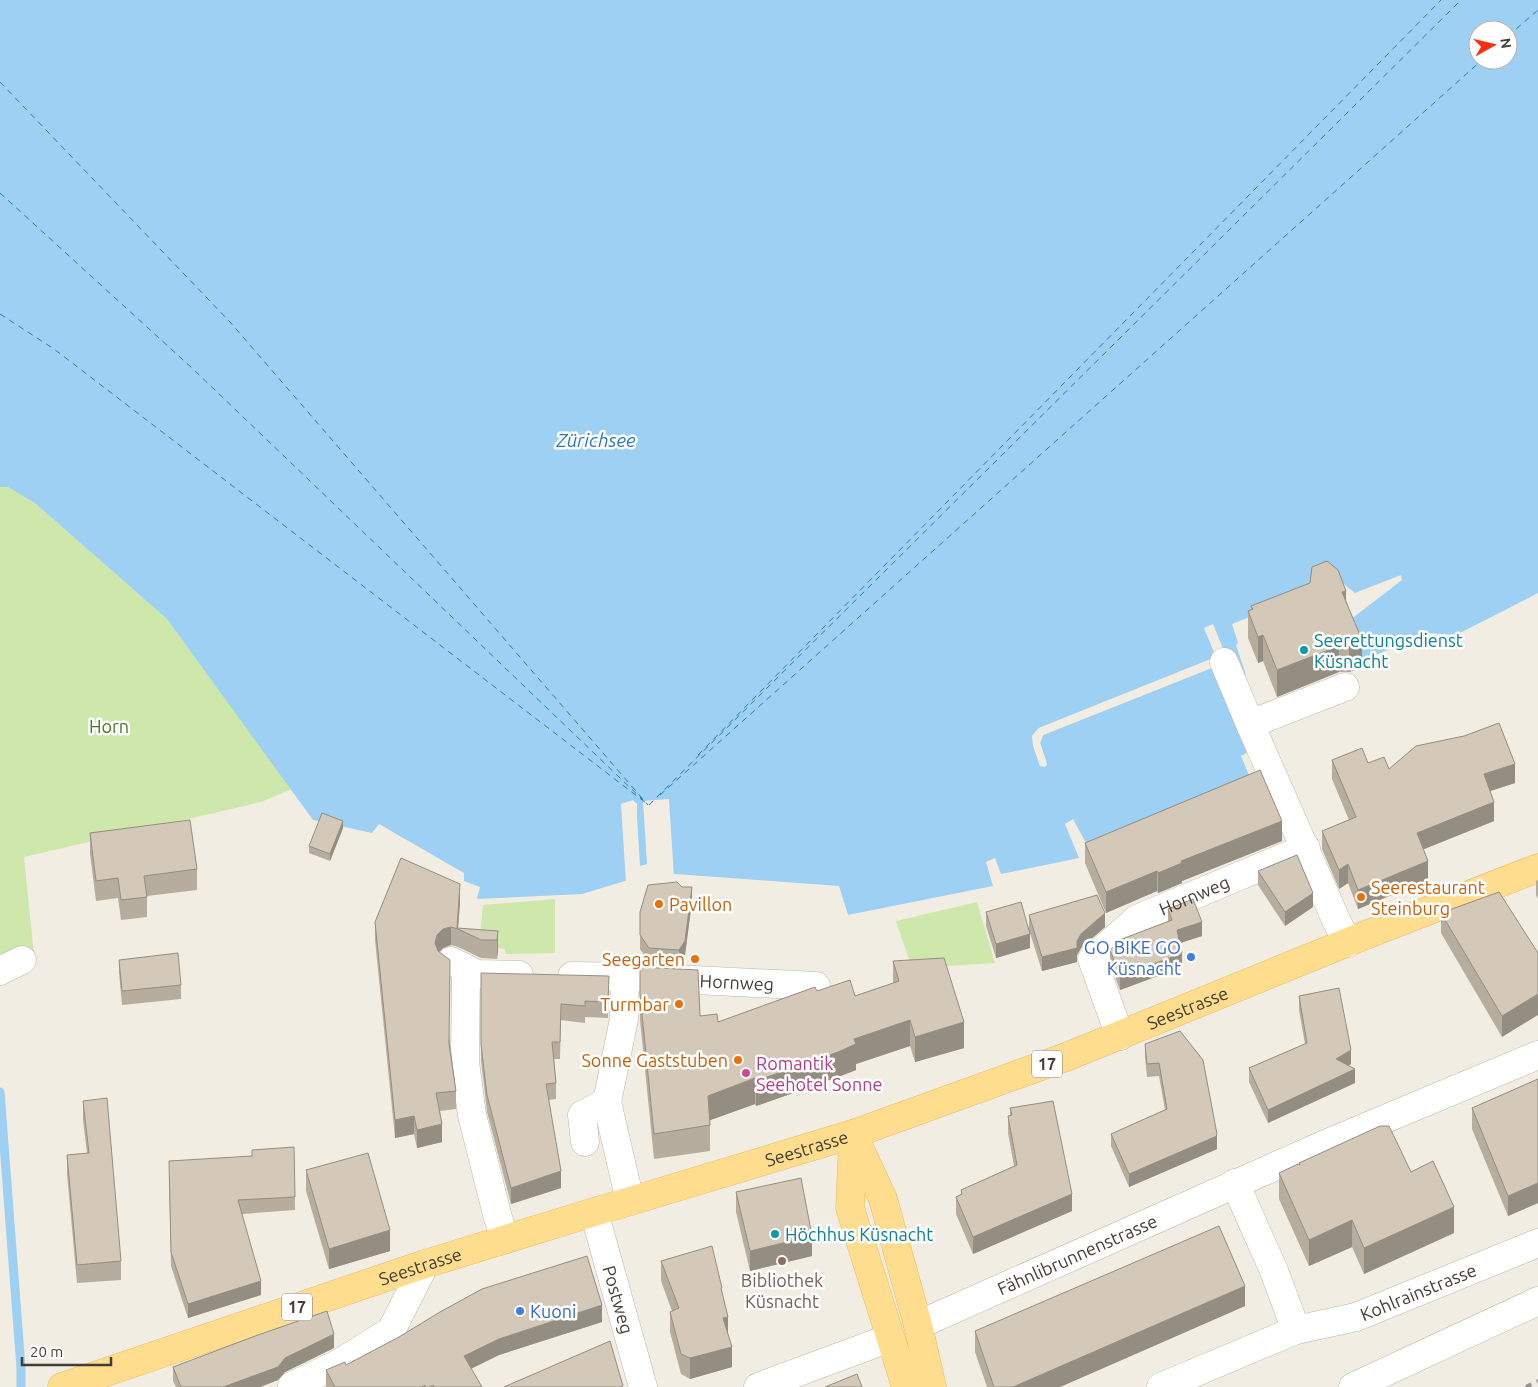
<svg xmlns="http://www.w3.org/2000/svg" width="1538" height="1387" font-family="Ubuntu,sans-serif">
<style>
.green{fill:#cde8aa}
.water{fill:#9dd0f2;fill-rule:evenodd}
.pier{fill:#f2ede3}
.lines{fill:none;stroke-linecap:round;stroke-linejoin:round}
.stream{stroke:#9dd0f2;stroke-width:9}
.ferry{stroke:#2a7bb2;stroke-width:1;stroke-dasharray:6 5;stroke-linecap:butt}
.minor-casing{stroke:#beb5a6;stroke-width:29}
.major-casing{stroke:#e6bb5d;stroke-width:29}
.minor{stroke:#fff;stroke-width:28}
.major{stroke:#ffdd8f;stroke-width:28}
.rail{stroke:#949494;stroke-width:4;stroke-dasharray:6 6;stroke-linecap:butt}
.wall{fill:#b6ad9e}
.shaded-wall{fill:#948d81}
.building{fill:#d4c9b8;stroke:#948d81}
.culture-dot{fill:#0f9aa8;stroke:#fff;stroke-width:2}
.food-dot{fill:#e8710a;stroke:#fff;stroke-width:2}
.shop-dot{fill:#3f7fe0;stroke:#fff;stroke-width:2}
.hotel-dot{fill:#d1479c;stroke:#fff;stroke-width:2}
.education-dot{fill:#8d6e63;stroke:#fff;stroke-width:2}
.labels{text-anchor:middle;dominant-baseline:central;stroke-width:5;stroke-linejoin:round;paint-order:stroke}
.shield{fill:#fff;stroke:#7c7770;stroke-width:1}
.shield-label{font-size:16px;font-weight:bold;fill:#443d33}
.culture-label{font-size:18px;fill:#0d838f;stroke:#fff;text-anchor:start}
.park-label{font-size:18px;fill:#467626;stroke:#fff}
.food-label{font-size:18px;fill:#c56008;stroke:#fff;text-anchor:end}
.street-label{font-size:18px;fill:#443d33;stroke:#fff}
.shop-label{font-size:18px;fill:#366cbe;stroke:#fff;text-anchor:end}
.hotel-label{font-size:18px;fill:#b23c85;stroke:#fff;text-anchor:start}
.education-label{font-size:18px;fill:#785e54;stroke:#fff}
.water-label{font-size:19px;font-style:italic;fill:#2a7bb2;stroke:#fff}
</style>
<rect width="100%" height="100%" fill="#f2ede3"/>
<g class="green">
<polygon points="0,487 8,487 36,504 167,619 292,789 261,802 24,857 34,955 0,970"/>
<polygon points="555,899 555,953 506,954 505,949 479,947 483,905"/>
<polygon points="977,902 995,963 912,968 896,921"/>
</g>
<path class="water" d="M0 0H1538V593L1456 635 1428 633 1361 661 1346 623 1402 580 1401 575 1355 593 1340 581 1232 624 1238 643 1236 645 1246 675 1236 680 1213 624 1204 628 1216 657 1039 728 1032 736 1040 766 1047 764 1040 743 1043 735 1214 667 1248 752 1241 756 1254 787 1091 852 1073 819 1065 824 1079 858 1001 874 995 858 986 862 993 886 848 915 839 886 676 874 625 881 582 894 477 899 480 887 464 881V873L379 824 372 833 313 820 167 619 36 504 8 487H0ZM1478 30H1508V60H1478Z"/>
<g class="pier">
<polygon points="1216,657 1215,660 1040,730 1035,736 1035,745 1043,764 1037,744 1038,738 1041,733 1213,665 1214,667 1043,735 1040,743 1047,764 1045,767 1040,766 1033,746 1032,736 1039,728"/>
<polygon points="669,799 674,877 626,883 621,804 633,800 637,804 637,816 640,866 647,864 643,801"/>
</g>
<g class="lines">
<polyline class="stream" points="0,1092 21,1368 21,1387"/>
<g class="ferry">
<polyline points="1508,36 1538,10"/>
<polyline points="0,82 230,322 648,805"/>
<polyline points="0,193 193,369 643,800"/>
<polyline points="0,314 54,349 646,803"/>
<polyline points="698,755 1441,0"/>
<polyline points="660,795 1482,60"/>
<polyline points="649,805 1461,0"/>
</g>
<g class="minor-casing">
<g id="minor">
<polyline points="1224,662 1250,724 1337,922 1348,943"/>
<polyline points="1250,724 1345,687"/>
<polyline points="451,961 477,974 519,975"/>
<polyline points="466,969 465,1062 472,1115 498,1218 506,1239"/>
<polyline points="0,971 22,960"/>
<path id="s1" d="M572 976 635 977 816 986"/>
<path id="s2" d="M1120 1036 1092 959 1137 919 1306 848"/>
<polyline points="607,1102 630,1201"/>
<polyline points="585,1142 582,1115 607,1102 624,1019 625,977"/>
<polyline points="1235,1183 1274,1271 1296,1330"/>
<path id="s3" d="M594 1212 643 1387"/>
<path id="s4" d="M918 1325 1330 1142 1538 1055"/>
<polyline points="292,1386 338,1364 391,1331 425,1264"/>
<polyline points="758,1387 890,1338"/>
<path id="s5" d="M1161 1387 1296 1330 1356 1317 1538 1243"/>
<polyline points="1353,1387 1538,1301"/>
</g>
</g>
<g class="major-casing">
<g id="major">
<polyline points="853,1134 883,1199 918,1325 932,1387"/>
<polyline points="853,1138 850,1208 906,1387"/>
<path id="s6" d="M62 1387 425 1264 594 1212 853 1134 1066 1057 1363 936 1538 868"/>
</g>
</g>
<use href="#minor" class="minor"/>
<use href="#major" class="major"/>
<polyline class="rail" points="1526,1387 1538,1381"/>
</g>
<g class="wall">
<polygon points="1346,600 1362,667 1349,672 1339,672 1277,697 1263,661 1258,663 1248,638 1248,611 1251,610 1251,606"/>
<polygon points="1332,760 1368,763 1389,769 1515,783 1490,791 1494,821 1423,849 1428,880 1358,909 1348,883 1339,889 1322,849 1322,831 1349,820 1332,779"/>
<polygon points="343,828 330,861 309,853 309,846"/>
<polygon points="90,833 197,869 197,890 147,896 147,917 121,920 118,898 96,901 90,854"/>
<polygon points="1282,841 1182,881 1182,883 1158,893 1157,891 1106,913 1085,863 1085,843"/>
<polygon points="1258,871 1313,907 1285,926 1258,885"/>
<polygon points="1538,880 1538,899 1536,895 1536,881"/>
<polygon points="682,887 692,901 685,955 679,964 649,962 640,949 640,912"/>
<polygon points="460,902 458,928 498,931 498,950 497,959 481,958 458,947 451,945 443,948 439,952 456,1091 456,1109 440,1111 442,1142 417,1148 414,1134 395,1138 375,940 375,922"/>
<polygon points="1168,909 1202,936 1180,943 1182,967 1120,990 1110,964 1110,950 1168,922"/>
<polygon points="986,912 1029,928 1029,915 1105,927 1081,948 1077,955 1077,962 1042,971 1030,933 1030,948 996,958 986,926"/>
<polygon points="1441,913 1538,953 1502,1037 1441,933"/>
<polygon points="119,960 181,985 181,999 122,1005 119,973"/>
<polygon points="893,961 964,1048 915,1062 910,1046 856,1064 856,1070 838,1077 756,1106 755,1104 710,1120 710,1151 654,1159 640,1020 640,994 718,1022 817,991 855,996 893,983"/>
<polygon points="481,973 609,992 608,1018 585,1017 585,1023 561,1020 560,1059 554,1059 556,1083 556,1099 549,1100 561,1188 511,1204 487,1112 481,1061"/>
<polygon points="1299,996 1351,1064 1348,1066 1355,1083 1268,1123 1249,1082 1249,1068 1305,1044 1299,1010"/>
<polygon points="1145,1044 1203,1060 1217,1136 1217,1149 1129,1187 1111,1146 1111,1134 1165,1110 1159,1076 1147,1077 1145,1057"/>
<polygon points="1538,1079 1538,1203 1508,1216 1472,1129 1472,1108"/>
<polygon points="83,1101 121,1261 121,1280 77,1283 67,1174 67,1155 87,1153 83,1120"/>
<polygon points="1010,1108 1072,1211 973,1254 956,1214 956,1197 961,1194 961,1190 1014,1166 1008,1133 1008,1116 1010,1115"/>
<polygon points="294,1147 295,1210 242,1214 261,1295 188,1318 171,1266 169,1175"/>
<polygon points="1299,1163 1411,1172 1454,1233 1364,1274 1352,1247 1309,1266 1279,1199 1279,1173 1299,1165"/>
<polygon points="306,1170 390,1251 329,1269 306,1191"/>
<polygon points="736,1192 812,1256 750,1271 736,1212"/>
<polygon points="661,1261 722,1293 728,1335 732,1367 690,1379 681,1374 670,1332 670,1312 672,1311 661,1281"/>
<polygon points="1245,1306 1060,1387 987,1387 975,1352 975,1331"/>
<polygon points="602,1322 499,1355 471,1369 482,1387 326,1387 326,1370 346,1365"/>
<polygon points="334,1348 285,1372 278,1380 260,1387 176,1387 173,1381 173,1367"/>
</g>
<g class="shaded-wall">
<polygon points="1346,591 1346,617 1342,592"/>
<polygon points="1263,635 1263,661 1258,663 1258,637"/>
<polygon points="1362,640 1362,667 1349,672 1349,646"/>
<polygon points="1339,646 1339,672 1277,697 1277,670"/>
<polygon points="1515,764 1515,783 1484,793 1484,774"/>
<polygon points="1494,802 1494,821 1417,852 1417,833"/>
<polygon points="343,821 343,828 330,861 330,854"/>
<polygon points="1282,821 1282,841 1182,881 1182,883 1158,893 1158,873 1181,861"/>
<polygon points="1428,861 1428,880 1358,909 1358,890"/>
<polygon points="1348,864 1348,883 1339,889 1339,870"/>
<polygon points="1157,871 1157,891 1106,913 1106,892"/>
<polygon points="460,884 460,902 458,929 457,928"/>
<polygon points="692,887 692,901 685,955 679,964 679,950"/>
<polygon points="1313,893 1313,907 1285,926 1285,912"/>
<polygon points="1105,913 1105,927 1081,948 1077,955 1077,962 1042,971 1042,957 1077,941 1081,934"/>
<polygon points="1202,922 1202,936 1177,944 1177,930"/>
<polygon points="451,927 451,945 443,948 437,954 435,943 437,935 443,929"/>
<polygon points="498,931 498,950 497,959 497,940"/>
<polygon points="1030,934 1030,948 996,958 996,944"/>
<polygon points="1182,953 1182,967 1120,990 1120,977"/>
<polygon points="1538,994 1538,1015 1502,1037 1502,1016"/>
<polygon points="910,1020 910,1046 856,1064 856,1070 838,1077 756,1106 756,1081 854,1039"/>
<polygon points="964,1022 964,1048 915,1062 915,1037"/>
<polygon points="1351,1050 1351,1064 1336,1072 1336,1059"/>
<polygon points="1355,1069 1355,1083 1268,1123 1268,1110"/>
<polygon points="755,1078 755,1104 708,1121 708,1096"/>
<polygon points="414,1116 414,1134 395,1138 395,1120"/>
<polygon points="442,1124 442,1142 417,1148 417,1130"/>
<polygon points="1217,1134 1217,1149 1129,1187 1129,1174"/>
<polygon points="561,1171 561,1188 511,1204 511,1188"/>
<polygon points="1538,1183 1538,1203 1508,1216 1508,1196"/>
<polygon points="1072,1194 1072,1211 973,1254 973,1237"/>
<polygon points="1454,1207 1454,1233 1364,1274 1364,1248"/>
<polygon points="1352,1220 1352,1247 1309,1266 1309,1240"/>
<polygon points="390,1230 390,1251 329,1269 329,1249"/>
<polygon points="812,1236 812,1256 750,1271 750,1251"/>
<polygon points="261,1281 261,1295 188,1318 188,1304"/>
<polygon points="1245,1286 1245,1306 1060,1387 1013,1387"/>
<polygon points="602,1305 602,1322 499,1355 464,1372 464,1356 499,1339"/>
<polygon points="728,1317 728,1337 723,1318"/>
<polygon points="334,1334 334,1348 285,1372 278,1380 260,1387 223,1387"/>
<polygon points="732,1347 732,1367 690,1379 690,1358"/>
</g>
<g class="building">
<polygon points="1327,561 1338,570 1346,591 1342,592 1362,640 1349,646 1339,646 1277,670 1263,635 1258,637 1248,611 1253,609 1251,606 1310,583 1312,567"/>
<polygon points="1499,723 1515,764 1484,774 1494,802 1417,833 1428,861 1358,890 1348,864 1339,870 1322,831 1356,817 1332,760 1362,748 1368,763 1384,757 1389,769 1416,746 1464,736"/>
<polygon points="1260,770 1282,821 1181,861 1182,863 1158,873 1157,871 1106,892 1085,843"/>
<polygon points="322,813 343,821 330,854 309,846"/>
<polygon points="190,820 197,869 144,876 147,897 121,900 118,878 96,881 90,833"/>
<polygon points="1297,855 1313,893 1285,912 1258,871"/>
<polygon points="401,858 460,884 457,928 498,931 497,940 481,940 458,929 451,927 443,929 437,935 435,943 438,951 450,960 449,1044 456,1091 436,1093 442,1124 417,1130 414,1116 395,1120 375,922"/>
<polygon points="677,882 682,887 692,887 685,941 679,950 649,948 640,935 640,912 648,885"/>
<polygon points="1499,892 1538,953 1538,994 1502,1016 1441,913"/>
<polygon points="1097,895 1105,913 1081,934 1077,941 1077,948 1042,957 1029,915"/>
<polygon points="1193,899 1202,922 1177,930 1182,953 1120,977 1110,950 1122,939 1172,920 1168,909"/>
<polygon points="1021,902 1030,934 996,944 986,912"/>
<polygon points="178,953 181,985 122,991 119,960"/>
<polygon points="944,958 964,1022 915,1037 910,1020 854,1039 856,1044 838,1052 756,1081 755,1078 708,1096 710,1125 654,1134 640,994 640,967 698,970 700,1016 717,1014 718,1022 815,987 817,991 850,980 855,996 899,981 893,961"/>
<polygon points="481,973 609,976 608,1002 585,1001 585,1006 561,1004 560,1042 552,1042 556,1083 546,1084 561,1171 511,1188 487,1095 481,1044"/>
<polygon points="1339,988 1351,1050 1336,1059 1355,1069 1268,1110 1249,1068 1307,1043 1299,996"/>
<polygon points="1180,1031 1203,1060 1217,1134 1216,1135 1217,1136 1129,1174 1111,1134 1167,1109 1159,1063 1147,1064 1145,1044"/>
<polygon points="1538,1079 1538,1183 1508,1196 1472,1108"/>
<polygon points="107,1098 121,1261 77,1265 67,1155 89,1153 83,1101"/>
<polygon points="1053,1101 1072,1194 973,1237 956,1197 962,1194 961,1190 1017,1165 1008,1116 1012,1115 1010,1108"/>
<polygon points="1380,1126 1389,1126 1411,1172 1433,1161 1454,1207 1364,1248 1352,1220 1309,1240 1279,1173 1298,1164 1300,1165 1299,1163"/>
<polygon points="294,1147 295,1197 238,1200 261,1281 188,1304 171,1252 169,1161 252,1156 252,1150"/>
<polygon points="368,1153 390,1230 329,1249 306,1170"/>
<polygon points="801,1178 812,1236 750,1251 736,1192"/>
<polygon points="1219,1226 1245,1286 1013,1387 994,1387 975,1331"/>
<polygon points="712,1246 722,1288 721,1288 728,1317 723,1318 732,1347 690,1358 681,1354 670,1312 679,1308 661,1261"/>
<polygon points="587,1256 602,1305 499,1339 464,1356 482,1387 434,1387 433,1385 429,1387 425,1387 425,1385 422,1387 335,1387 326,1370 345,1362 346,1365 399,1337 440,1312 482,1289"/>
<polygon points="327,1311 334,1334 285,1358 278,1367 223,1387 181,1387 173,1367 258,1335"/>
<polygon points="610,1341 623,1386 620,1387 504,1387"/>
<polygon points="857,1374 862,1387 825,1387"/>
</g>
<g class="culture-dot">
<circle cx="1304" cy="650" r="5"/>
<circle cx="775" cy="1234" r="5"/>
</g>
<g class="food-dot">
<circle cx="1361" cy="897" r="5"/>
<circle cx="659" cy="904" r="5"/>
<circle cx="695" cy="959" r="5"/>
<circle cx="679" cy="1004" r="5"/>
<circle cx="738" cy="1060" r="5"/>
</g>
<g class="shop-dot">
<circle cx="1191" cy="957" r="5"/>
<circle cx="520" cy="1311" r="5"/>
</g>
<circle class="hotel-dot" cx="746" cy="1073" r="5"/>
<circle class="education-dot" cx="782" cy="1261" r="5"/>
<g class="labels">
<g class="shield">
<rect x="1032" y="1050.5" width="30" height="27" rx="4"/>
<rect x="282" y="1293.5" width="30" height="27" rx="4"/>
</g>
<g class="shield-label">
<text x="1047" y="1064">17</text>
<text x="297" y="1307">17</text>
</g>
<g class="culture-label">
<text x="1314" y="640">Seerettungsdienst<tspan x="1314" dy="21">Küsnacht</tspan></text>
<text x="785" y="1234">Höchhus Küsnacht</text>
</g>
<g class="park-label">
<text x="109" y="726">Horn</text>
</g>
<g class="food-label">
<text x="1371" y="887" text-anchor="start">Seerestaurant<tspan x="1371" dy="21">Steinburg</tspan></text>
<text x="669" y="904" text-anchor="start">Pavillon</text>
<text x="685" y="959">Seegarten</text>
<text x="669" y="1004">Turmbar</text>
<text x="728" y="1060">Sonne Gaststuben</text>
</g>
<g class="street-label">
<text stroke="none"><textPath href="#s2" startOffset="204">Hornweg</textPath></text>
<text stroke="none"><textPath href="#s1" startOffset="165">Hornweg</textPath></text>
<text stroke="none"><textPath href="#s6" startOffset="1188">Seestrasse</textPath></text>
<text stroke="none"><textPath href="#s6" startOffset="782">Seestrasse</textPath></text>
<text stroke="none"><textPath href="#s4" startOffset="174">Fähnlibrunnenstrasse</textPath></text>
<text stroke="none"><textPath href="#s6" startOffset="378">Seestrasse</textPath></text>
<text stroke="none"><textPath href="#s5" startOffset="275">Kohlrainstrasse</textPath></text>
<text stroke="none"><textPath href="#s3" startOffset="91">Postweg</textPath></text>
</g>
<g class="shop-label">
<text x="1181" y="947">GO BIKE GO<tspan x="1181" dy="21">Küsnacht</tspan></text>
<text x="530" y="1311" text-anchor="start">Kuoni</text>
</g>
<g class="hotel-label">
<text x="756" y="1063">Romantik<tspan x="756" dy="21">Seehotel Sonne</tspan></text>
</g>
<g class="education-label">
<text x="782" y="1280">Bibliothek<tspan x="782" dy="21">Küsnacht</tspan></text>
</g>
<g class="water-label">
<text x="596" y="440">Zürichsee</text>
</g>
</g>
<g transform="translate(1493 45) rotate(82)"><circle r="24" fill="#ffffff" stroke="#b4b1ad"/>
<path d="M0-4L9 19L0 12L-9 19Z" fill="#ff2d0d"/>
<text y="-8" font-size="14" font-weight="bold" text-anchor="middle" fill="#443d33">N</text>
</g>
<path d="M22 1357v8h89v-8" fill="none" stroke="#443d33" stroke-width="2.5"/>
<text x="30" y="1357" font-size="15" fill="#443d33" stroke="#ffffff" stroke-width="4" paint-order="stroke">20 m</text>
</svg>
